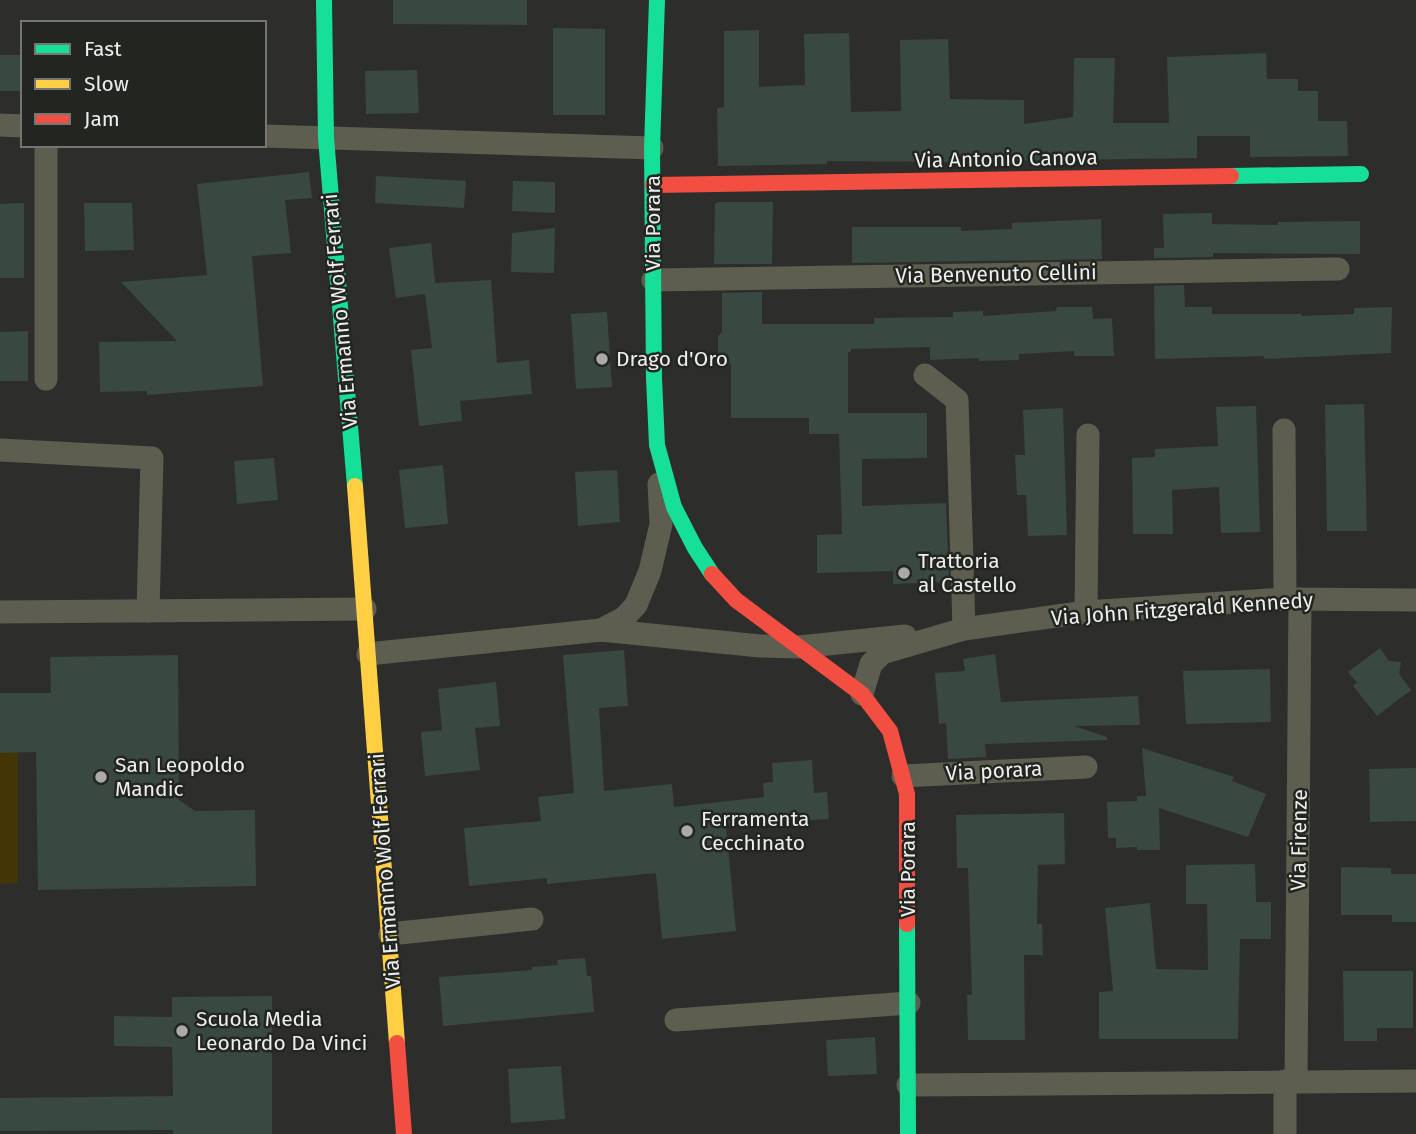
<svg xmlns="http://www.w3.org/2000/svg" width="1416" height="1134" font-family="'Fira Sans',sans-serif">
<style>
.green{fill:#443506}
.building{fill:#394841}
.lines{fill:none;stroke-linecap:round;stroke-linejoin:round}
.street{stroke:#5d5e4f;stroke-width:23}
.fast{stroke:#16e098;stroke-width:16}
.slow{stroke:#ffcf43;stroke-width:16}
.jam{stroke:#f24e42;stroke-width:16}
.poi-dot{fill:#aaaba9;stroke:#232521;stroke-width:2.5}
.labels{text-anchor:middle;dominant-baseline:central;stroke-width:5;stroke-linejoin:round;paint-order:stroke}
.street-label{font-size:21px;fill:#edefec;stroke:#232521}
.poi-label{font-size:21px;fill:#edefec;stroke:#232521;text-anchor:start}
</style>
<rect width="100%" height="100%" fill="#2d2e2c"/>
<polygon class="green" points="0,752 18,753 18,883 0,884"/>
<g class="building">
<polygon points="393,0 527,0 527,25 393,24"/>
<polygon points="553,28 605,29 605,115 553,115"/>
<polygon points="759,30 759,87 805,85 804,34 849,33 851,112 901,111 900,40 948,39 950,99 1024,100 1024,124 1073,117 1074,58 1115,58 1113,123 1169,123 1167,57 1266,53 1267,79 1298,79 1298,91 1318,91 1318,121 1347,121 1348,156 1250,157 1250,136 1197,136 1197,158 1005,161 1005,157 958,157 958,162 827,161 827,164 718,166 717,108 724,107 724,31"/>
<rect x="0" y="55" width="23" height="36"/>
<polygon points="417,70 419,113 366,114 365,71"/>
<polygon points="309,172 312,198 285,200 291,253 252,256 263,386 147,395 147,391 100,392 99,342 177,341 121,282 207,275 197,184"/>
<polygon points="376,176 466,181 464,208 375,203"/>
<polygon points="513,181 555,182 555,213 512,211"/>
<polygon points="719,202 773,202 772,264 714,264 715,204"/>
<polygon points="24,203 24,278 0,278 0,204"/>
<polygon points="84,203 132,203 134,250 85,251"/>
<polygon points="1212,213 1212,224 1278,225 1278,222 1360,221 1360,254 1213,253 1213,257 1154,258 1154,248 1164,248 1163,214"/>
<polygon points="1101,219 1102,259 852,263 852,227 961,227 961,231 1012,229 1012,223"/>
<polygon points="555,228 554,273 511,272 512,233"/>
<polygon points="431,243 435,283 491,280 497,363 529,360 532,394 460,401 462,421 419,426 411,350 432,348 425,294 396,298 389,248"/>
<polygon points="1184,285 1185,307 1212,307 1212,314 1302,314 1302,316 1354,314 1354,308 1392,307 1391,353 1264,359 1264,356 1155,359 1154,286"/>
<polygon points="762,292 762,324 874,324 874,318 953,317 953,312 983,311 983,316 1056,311 1057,307 1092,307 1093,319 1112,318 1114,356 1074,356 1074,351 1019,354 1019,360 979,361 979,358 930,360 930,347 851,349 851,352 848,352 848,413 927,413 927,458 862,459 862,506 946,503 949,582 893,584 893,571 817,573 817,535 842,534 839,434 809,434 809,418 731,418 731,364 718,358 718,336 722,332 722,293"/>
<polygon points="607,312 612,387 576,389 571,314"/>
<polygon points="28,331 28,381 0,381 0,332"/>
<polygon points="1364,404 1367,531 1327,531 1325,405"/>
<polygon points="1256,406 1260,532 1221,533 1219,487 1172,490 1173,534 1133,534 1132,458 1155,457 1155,449 1218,446 1216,407"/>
<polygon points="1063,408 1067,535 1028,536 1026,495 1017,495 1015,455 1025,455 1023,410"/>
<polygon points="274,458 278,500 237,504 234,461"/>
<polygon points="443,465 448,524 405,528 399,470"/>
<polygon points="617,470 620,522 578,526 575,472"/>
<polygon points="1380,648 1389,661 1401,662 1399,674 1411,690 1377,716 1353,686 1357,683 1348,672"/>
<polygon points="624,650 628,706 599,708 604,791 672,784 674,807 764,797 763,783 773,782 772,763 812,760 814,793 827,792 829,819 726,825 736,931 662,939 656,873 547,884 547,878 469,886 464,828 541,821 538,797 574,793 563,655"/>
<polygon points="995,654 1001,702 1138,696 1140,725 1074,726 1107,737 1107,740 985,744 986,757 948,759 946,723 939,724 935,673 965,671 963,659"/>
<polygon points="178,655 179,800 195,811 255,810 256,886 38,890 36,752 0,753 0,693 51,693 50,657"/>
<polygon points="1270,669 1271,722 1186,724 1183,671"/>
<polygon points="496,682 500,726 475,728 480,770 425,776 421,732 442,730 438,689"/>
<polygon points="1142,748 1234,777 1232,781 1266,794 1248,837 1159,808 1160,850 1137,850 1137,847 1116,848 1116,838 1108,838 1107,802 1137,801 1137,796 1146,796"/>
<polygon points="1416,768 1416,821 1370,822 1369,769"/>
<polygon points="1064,813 1065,864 1038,865 1037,924 1042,924 1043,955 1024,955 1025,1040 968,1040 967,995 972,995 968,868 957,868 956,815"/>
<polygon points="1255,864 1256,902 1271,902 1271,939 1240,939 1238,1039 1099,1039 1099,992 1113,991 1105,908 1150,903 1156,969 1208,970 1207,904 1186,904 1186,865"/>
<polygon points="1341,867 1391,868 1391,874 1416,874 1416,922 1392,922 1392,915 1341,915"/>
<polygon points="585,958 587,976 591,976 594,1012 443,1026 439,977 532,970 532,967 558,965 557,960"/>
<polygon points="1343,971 1413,971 1413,1028 1377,1028 1377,1041 1344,1041"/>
<polygon points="272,996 272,1134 173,1134 173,1130 0,1131 0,1098 173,1096 172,1047 114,1046 114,1016 172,1017 172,997"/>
<polygon points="875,1037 877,1074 828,1076 826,1040"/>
<polygon points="561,1066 565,1119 511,1123 508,1069"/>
</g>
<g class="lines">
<g class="street">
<polyline points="0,125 23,126"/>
<polyline points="264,136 652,148"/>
<polyline points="653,280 1338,269"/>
<polyline points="925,375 957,400 964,629"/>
<polyline points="46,379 46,145"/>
<polyline points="1284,430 1285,599"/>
<polyline points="0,450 152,458 148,611"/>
<polyline points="0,612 365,609"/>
<polyline points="1086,612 1088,435"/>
<polyline points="601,630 624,618 636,605 650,571 661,524 659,484"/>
<polyline points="368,654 601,630 760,646 799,647 905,636"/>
<polyline points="862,694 871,664 882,653 964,629 1086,612 1285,599 1416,600"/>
<polyline points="903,776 1086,767"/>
<polyline points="390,934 532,919"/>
<polyline points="676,1020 909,1003"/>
<polyline points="1296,1080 1300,599"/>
<polyline points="1285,1081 1285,1134"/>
<polyline points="908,1085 1416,1081"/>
</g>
<g class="fast">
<polyline points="324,0 326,138 355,486"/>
<polyline points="657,0 652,148 654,378 657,445 674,507 695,548 712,574"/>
<polyline points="1231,176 1361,174"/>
<polyline points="907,924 908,1134"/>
</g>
<polyline class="slow" points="355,486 397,1043"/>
<g class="jam">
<polyline points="653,185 1231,176"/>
<polyline points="712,574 736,600 862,694 890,731 907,794 907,924"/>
<polyline points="397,1043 404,1134"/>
</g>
</g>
<g class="poi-dot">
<circle cx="602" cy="359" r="7"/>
<circle cx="904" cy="573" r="7"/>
<circle cx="101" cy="777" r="7"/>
<circle cx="687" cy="831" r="7"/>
<circle cx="182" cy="1031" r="7"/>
</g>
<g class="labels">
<g class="street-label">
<text transform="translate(1006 159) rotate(-1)">Via Antonio Canova</text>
<text transform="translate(653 223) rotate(-90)">Via Porara</text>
<text transform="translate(996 274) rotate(-1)">Via Benvenuto Cellini</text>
<text transform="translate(340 311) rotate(-95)">Via Ermanno Wolf Ferrari</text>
<text transform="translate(1182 609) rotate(-4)">Via John Fitzgerald Kennedy</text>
<text transform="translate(994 771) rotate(-3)">Via porara</text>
<text transform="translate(1299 840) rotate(-89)">Via Firenze</text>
<text transform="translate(908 869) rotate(-90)">Via Porara</text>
<text transform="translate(385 871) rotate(-94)">Via Ermanno Wolf Ferrari</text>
</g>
<g class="poi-label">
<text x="616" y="359">Drago d'Oro</text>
<text x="918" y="561">Trattoria<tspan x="918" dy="24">al Castello</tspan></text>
<text x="115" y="765">San Leopoldo<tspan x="115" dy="24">Mandic</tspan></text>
<text x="701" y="819">Ferramenta<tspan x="701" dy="24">Cecchinato</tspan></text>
<text x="196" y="1019">Scuola Media<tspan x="196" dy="24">Leonardo Da Vinci</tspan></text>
</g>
</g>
<rect x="21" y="21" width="245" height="126" fill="#232521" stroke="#747672" stroke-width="2"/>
<rect x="35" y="44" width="35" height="10" fill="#16e098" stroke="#747672" stroke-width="2"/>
<text x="84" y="56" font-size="21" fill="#edefec">Fast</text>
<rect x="35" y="79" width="35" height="10" fill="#ffcf43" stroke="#747672" stroke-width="2"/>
<text x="84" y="91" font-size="21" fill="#edefec">Slow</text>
<rect x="35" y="114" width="35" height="10" fill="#f24e42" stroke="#747672" stroke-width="2"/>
<text x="84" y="126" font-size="21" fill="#edefec">Jam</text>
</svg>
